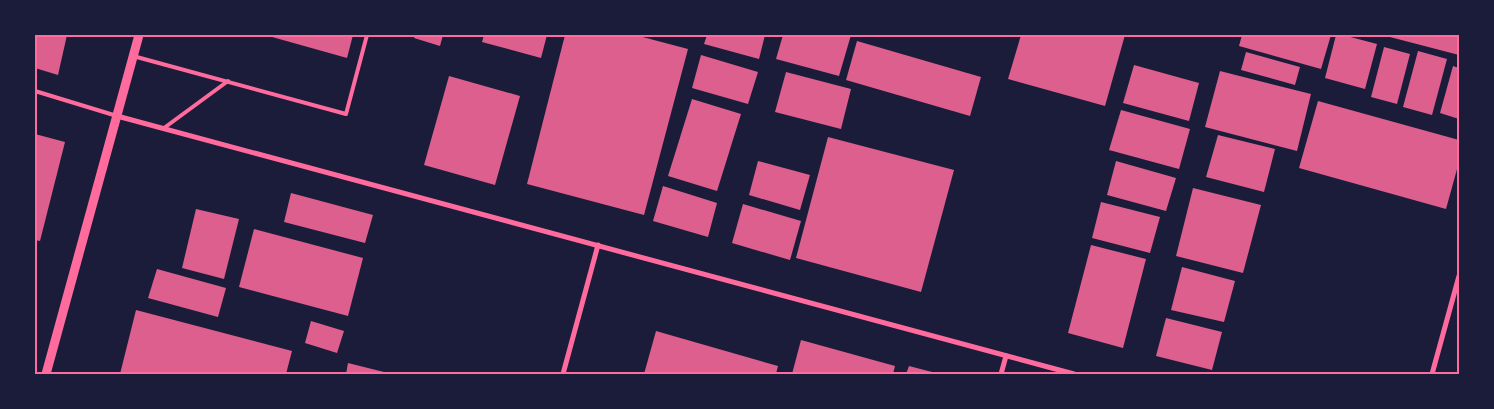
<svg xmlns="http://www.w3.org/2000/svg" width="1494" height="409" font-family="Literata,serif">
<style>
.building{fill:#dd5f8e}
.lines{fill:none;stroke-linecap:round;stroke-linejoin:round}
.service{stroke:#ff6b9d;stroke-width:4}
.minor{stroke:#ff6b9d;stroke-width:5}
.tertiary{stroke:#ff6b9d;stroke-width:9}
.neatline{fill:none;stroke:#ff6b9d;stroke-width:2}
</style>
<rect width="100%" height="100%" fill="#1b1b3a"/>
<g class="building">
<polygon points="35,35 67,35 58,75 35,68"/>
<polygon points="265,35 353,35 347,58"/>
<polygon points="415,35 443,35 440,46 414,38"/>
<polygon points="484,35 547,35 541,58 482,42"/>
<polygon points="565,35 635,35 688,49 644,215 527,184"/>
<polygon points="707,35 765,35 759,59 704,44"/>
<polygon points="783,35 851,35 839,76 776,59"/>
<polygon points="1021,35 1125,35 1105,106 1008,79"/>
<polygon points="1242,35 1331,35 1321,69 1239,46"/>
<polygon points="1336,35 1343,35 1377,44 1365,89 1325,78"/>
<polygon points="1386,35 1459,35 1459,55 1386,36"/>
<polygon points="857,41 981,77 970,116 846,80"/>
<polygon points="1384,47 1410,54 1397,104 1371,97"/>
<polygon points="1418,51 1447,59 1432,115 1403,107"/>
<polygon points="1246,52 1300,67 1295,85 1241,70"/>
<polygon points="701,55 758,72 748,104 692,88"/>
<polygon points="1134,65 1199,83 1189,121 1123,103"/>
<polygon points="1453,66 1459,68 1459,119 1440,113"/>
<polygon points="1220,71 1311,94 1297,151 1205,127"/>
<polygon points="786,72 851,89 841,129 775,112"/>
<polygon points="449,76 520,96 495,185 424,165"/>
<polygon points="692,99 741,114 717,191 668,176"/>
<polygon points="1318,101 1459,140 1459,162 1446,209 1299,168"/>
<polygon points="1121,110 1190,129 1179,169 1109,150"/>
<polygon points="35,134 65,142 40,241 35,240"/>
<polygon points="1218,135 1275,149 1264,192 1206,177"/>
<polygon points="828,137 954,170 921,292 796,258"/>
<polygon points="758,161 810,175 800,210 749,195"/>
<polygon points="1116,161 1176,178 1166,211 1107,195"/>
<polygon points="663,186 717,203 708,237 653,221"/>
<polygon points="1193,188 1261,205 1243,273 1176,256"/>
<polygon points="291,193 373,215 365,243 284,222"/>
<polygon points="1101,202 1160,217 1150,253 1092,238"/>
<polygon points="743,204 801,221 790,260 732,243"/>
<polygon points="196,209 239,219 224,279 182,268"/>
<polygon points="254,229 363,258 348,316 239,287"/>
<polygon points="1091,245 1146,259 1123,348 1068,333"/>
<polygon points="1182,267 1235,281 1224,322 1171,310"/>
<polygon points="157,269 226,288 218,317 148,298"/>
<polygon points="136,310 292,351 286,374 120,374"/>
<polygon points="1166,318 1222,332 1212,370 1156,356"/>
<polygon points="311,321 344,331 337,353 305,343"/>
<polygon points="656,331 778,366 776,374 644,374"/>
<polygon points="801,340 895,366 893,374 792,374"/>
<polygon points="348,363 388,373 388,374 346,374"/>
<polygon points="909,366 936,373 936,374 906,374"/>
</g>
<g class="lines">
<g class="service">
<polyline points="133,56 346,114 367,35"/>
<polyline points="35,91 117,116"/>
<polyline points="164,128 228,81"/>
</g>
<g class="minor">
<polyline points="117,116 1074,374"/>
<polyline points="563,374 598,245"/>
<polyline points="1001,374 1006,356"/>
<polyline points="1432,374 1459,276"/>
</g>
<polyline class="tertiary" points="46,374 139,35"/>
</g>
<rect width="1494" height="409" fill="none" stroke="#1b1b3a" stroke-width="72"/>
<rect x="36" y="36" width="1422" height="337" class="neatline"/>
</svg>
